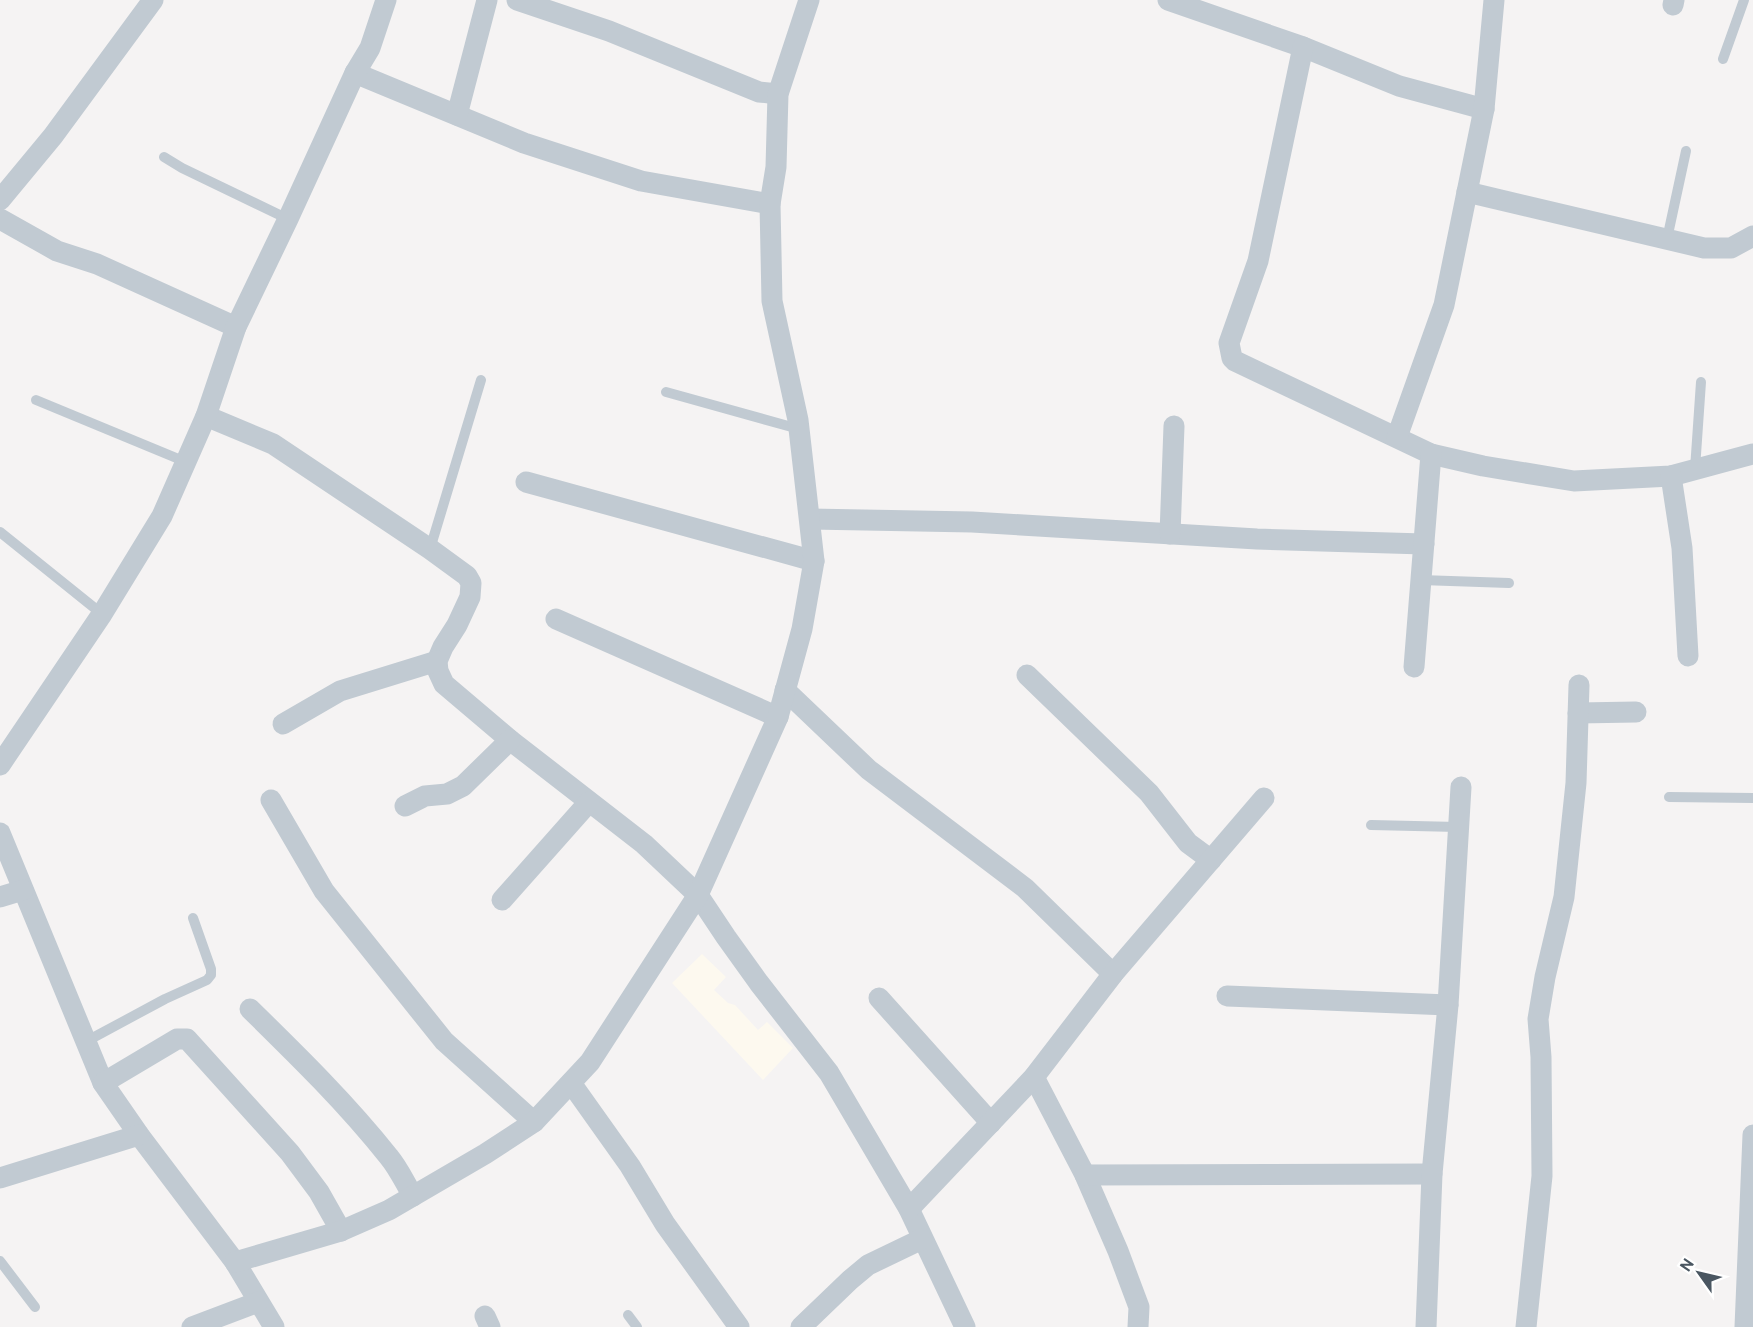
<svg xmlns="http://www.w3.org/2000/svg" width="1753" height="1327" font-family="Overpass,sans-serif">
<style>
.commercial{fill:#fdf9ef}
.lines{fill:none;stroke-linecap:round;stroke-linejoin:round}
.service{stroke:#c1cad2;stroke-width:10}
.minor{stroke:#c1cad2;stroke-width:21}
</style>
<rect width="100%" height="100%" fill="#f5f3f3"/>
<polygon class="commercial" points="702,954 726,977 714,990 728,1003 735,1005 758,1030 767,1022 793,1048 763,1080 672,983"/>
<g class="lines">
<g class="service">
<polyline points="1723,59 1744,0"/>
<polyline points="164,157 182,168 288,219"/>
<polyline points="1667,239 1686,151"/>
<polyline points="666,392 799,429"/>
<polyline points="36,400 186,462"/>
<polyline points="1695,469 1701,382"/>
<polyline points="0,532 102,614"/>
<polyline points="430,549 481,380"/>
<polyline points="1421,580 1509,583"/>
<polyline points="1669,797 1753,798"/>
<polyline points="1371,825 1458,827"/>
<polyline points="85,1042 165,999 207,980 211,975 211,969 193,918"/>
<polyline points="0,1261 35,1307"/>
<polyline points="628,1315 637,1327"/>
</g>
<g class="minor">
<polyline points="517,0 609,31 759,92 778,94"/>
<polyline points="1168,0 1303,47 1399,86 1484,109"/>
<polyline points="1673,5 1674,0"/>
<polyline points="1303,47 1258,261 1229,343 1232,358 1235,361 1431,454 1483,466 1574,481 1671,476 1753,454"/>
<polyline points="355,73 524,143 641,181 770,204"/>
<polyline points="457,115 487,0"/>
<polyline points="1467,192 1704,248 1731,248 1753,236"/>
<polyline points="0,200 53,136 153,0"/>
<polyline points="0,219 57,251 97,264 236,327"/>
<polyline points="206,416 273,444 430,549 467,576 471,583 470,597 457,625 443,647 437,661 438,671 444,684 510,740 644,844 698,895 726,937 759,983 829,1073 909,1209 965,1327"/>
<polyline points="1397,437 1444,305 1484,109 1494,0"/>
<polyline points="1671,476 1682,548 1688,656"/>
<polyline points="526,482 814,561"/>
<polyline points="810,519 972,522 1257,539 1424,544"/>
<polyline points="1170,534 1174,426"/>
<polyline points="556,619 778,717"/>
<polyline points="1414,667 1431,454"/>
<polyline points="1027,675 1149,793 1188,843 1211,860"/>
<polyline points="785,690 869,770 1025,888 1113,974"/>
<polyline points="1578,713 1636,712"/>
<polyline points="283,724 340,691 437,661"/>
<polyline points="0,765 102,614 162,516 206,416 236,327 288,219 355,73 370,48 386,0"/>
<polyline points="271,800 324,891 444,1041 534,1122"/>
<polyline points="405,806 425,796 447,794 463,786 510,740"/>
<polyline points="0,833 103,1083 139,1135 235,1262 274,1327"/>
<polyline points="0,897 23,890"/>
<polyline points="502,900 589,802"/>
<polyline points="1227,996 1448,1005"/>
<polyline points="879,998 991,1123"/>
<path d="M250 1009C298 1056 347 1104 389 1157 399 1169 405 1183 413 1196"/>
<polyline points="1034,1077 1085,1175 1118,1251 1139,1307 1138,1327"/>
<polyline points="103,1083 177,1039 187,1039 290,1153 319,1192 341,1231"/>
<polyline points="571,1083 630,1166 665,1224 739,1327"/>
<polyline points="1085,1175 1432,1174"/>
<polyline points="0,1178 139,1135"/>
<polyline points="909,1209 1034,1077 1113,974 1264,798"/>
<polyline points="235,1262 341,1231 389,1210 485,1154 534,1122 590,1062 698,895 778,717 802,629 814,561 798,420 772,301 770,204 776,167 778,94 809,0"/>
<polyline points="485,1316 490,1327"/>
<polyline points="192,1327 258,1302"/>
<polyline points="801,1327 850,1280 868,1265 922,1239"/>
<polyline points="1426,1327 1432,1174 1448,1005 1461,787"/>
<polyline points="1526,1327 1542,1176 1541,1057 1538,1019 1545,977 1564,897 1576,783 1579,685"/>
<polyline points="1745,1327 1753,1135"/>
</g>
</g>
<g transform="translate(1699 1273) rotate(304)" stroke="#ffffff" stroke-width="4.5" paint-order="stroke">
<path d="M0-4.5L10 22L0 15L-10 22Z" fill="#4a5661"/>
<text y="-9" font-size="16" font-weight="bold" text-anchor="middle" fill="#4a5661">N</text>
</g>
</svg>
